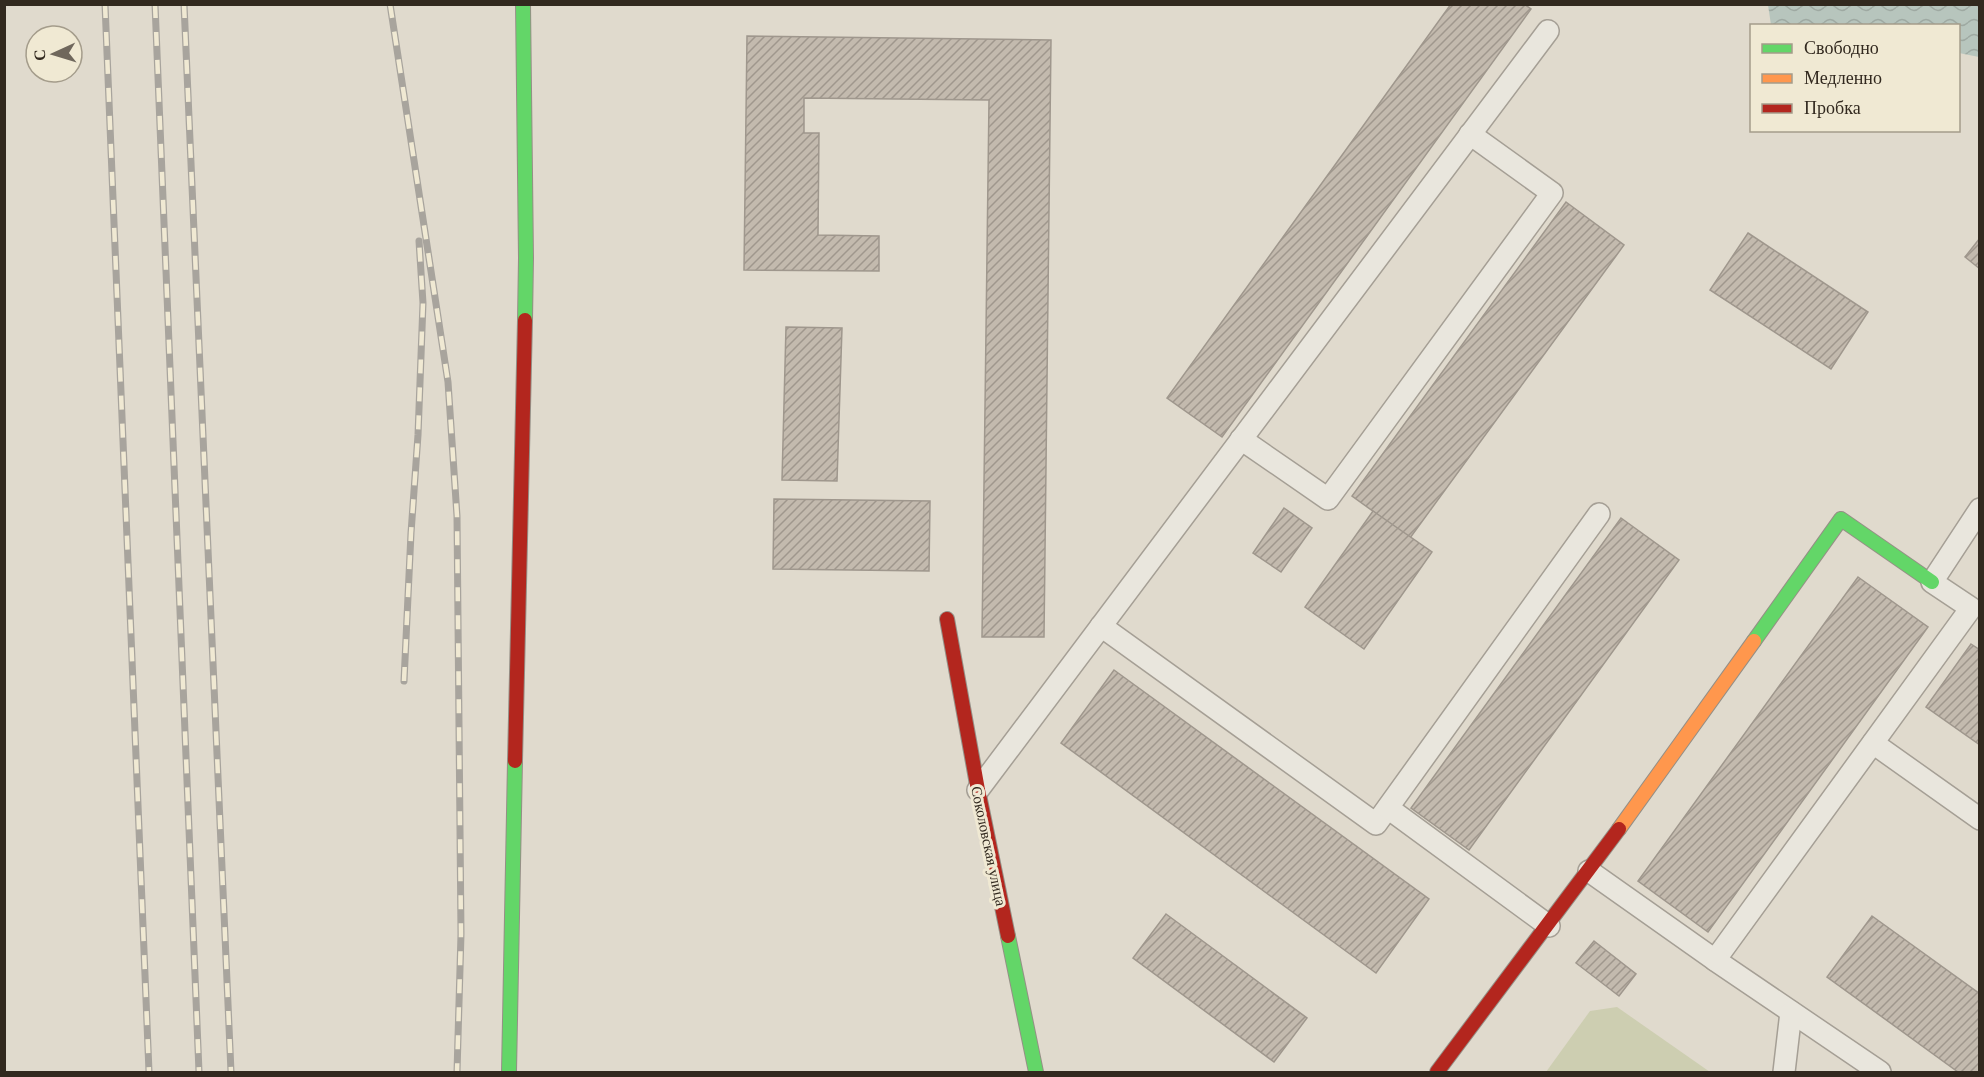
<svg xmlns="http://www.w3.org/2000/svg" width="1984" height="1077" font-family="'Libre Baskerville',serif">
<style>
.green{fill:#cdceb1}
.water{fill:url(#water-waves)}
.building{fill:url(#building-hatch);stroke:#9f978d;stroke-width:1.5}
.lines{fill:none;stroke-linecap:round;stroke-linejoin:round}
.lane-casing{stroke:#a59f95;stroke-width:24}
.fast-casing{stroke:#958f86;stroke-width:16}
.slow-casing{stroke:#958f86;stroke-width:16}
.jam-casing{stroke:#958f86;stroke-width:16}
.lane{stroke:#e9e6dd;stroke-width:21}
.fast{stroke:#63d668;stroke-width:14}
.slow{stroke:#ff974d;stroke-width:14}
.jam{stroke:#b3261e;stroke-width:14}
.rail-casing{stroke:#a8a49d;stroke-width:7}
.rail{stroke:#f0e9d3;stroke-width:4.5;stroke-dasharray:14;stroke-linecap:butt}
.labels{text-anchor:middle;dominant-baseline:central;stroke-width:6;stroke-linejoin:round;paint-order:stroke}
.street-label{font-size:15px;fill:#32291f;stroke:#f0e9d3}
</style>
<defs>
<pattern id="water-waves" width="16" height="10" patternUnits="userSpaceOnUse" patternTransform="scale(1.5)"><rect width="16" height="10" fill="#b7c5bd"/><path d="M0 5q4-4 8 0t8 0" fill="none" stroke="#9ea9a2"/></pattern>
<pattern id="building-hatch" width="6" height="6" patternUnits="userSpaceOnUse" patternTransform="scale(1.5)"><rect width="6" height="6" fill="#c3baae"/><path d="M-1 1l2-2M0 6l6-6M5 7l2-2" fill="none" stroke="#9f978d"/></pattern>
</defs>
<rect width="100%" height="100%" fill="#e0dacd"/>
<polygon class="green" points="1617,1007 1710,1072 1546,1072 1590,1011"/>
<polygon class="water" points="1768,5 1979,5 1979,57 1959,53 1958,26 1771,25"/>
<g class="building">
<polygon points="1451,4 1524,4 1531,9 1222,437 1167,398"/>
<polygon points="747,36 1051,40 1044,637 982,637 989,100 804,98 804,133 819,133 818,235 879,236 879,271 744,270"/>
<polygon points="1566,202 1624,245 1410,538 1352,496"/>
<polygon points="1748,233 1868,312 1831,369 1710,290"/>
<polygon points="1980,238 1980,269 1965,257"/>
<polygon points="786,327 842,328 837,481 782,480"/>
<polygon points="774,499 930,501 929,571 773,569"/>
<polygon points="1284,508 1312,528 1281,572 1253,553"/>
<polygon points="1373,511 1432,552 1364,649 1305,607"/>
<polygon points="1621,518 1679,560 1469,850 1411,808"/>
<polygon points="1858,577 1928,627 1708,932 1638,881"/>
<polygon points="1971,644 1980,650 1980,745 1926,707"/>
<polygon points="1114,670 1429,899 1376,973 1061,743"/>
<polygon points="1166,914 1307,1018 1274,1062 1133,958"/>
<polygon points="1872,916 1980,994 1980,1072 1958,1072 1827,977"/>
<polygon points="1594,941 1636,974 1619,996 1576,963"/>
</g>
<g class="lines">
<g class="lane-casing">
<g id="lane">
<polyline points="1241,439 1328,499 1552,193 1470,134"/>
<polyline points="1101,626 1376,824 1599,514"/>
<polyline points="1873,743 1980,819"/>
<polyline points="978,790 1548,31"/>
<polyline points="1388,808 1549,926"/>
<polyline points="1589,871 1715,960 1971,608 1932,582 1980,509"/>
<polyline points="1715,960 1880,1072"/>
<polyline points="1784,1072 1791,1012"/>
</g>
</g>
<g class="fast-casing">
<g id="fast">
<polyline points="523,4 526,258 525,320"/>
<polyline points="1754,641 1841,519 1932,582"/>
<polyline points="1008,936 1036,1072"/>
<polyline points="509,1072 515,761"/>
</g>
</g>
<g class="slow-casing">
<polyline id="slow" points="1619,829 1754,641"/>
</g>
<g class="jam-casing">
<g id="jam">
<polyline points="947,619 978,790 1008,936"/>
<polyline points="515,761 525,320"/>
<polyline points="1437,1072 1619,829"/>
</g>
</g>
<use href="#lane" class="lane"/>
<use href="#fast" class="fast"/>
<use href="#slow" class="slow"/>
<use href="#jam" class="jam"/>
<g class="rail-casing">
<g id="rail">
<polyline points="105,4 149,1072"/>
<polyline points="155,4 199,1072"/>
<polyline points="184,4 231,1072"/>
<polyline points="390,4 448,382 457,516 461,934 457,1072"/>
<polyline points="404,681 411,533 418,435 423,303 419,241"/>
</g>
</g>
<use href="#rail" class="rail"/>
</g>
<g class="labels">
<g class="street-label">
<text transform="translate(989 846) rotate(78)">Соколовская улица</text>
</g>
</g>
<rect width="1984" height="1077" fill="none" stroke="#32291f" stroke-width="12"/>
<rect x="1750" y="24" width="210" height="108" fill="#f0e9d3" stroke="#a49c8b" stroke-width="1.5"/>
<rect x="1762" y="44" width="30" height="9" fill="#63d668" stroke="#a49c8b" stroke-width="1.5"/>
<text x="1804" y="54" font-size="18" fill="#32291f">Свободно</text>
<rect x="1762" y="74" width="30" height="9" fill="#ff974d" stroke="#a49c8b" stroke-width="1.5"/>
<text x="1804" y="84" font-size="18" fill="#32291f">Медленно</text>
<rect x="1762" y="104" width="30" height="9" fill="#b3261e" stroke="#a49c8b" stroke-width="1.5"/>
<text x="1804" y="114" font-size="18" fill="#32291f">Пробка</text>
<g transform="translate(54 54) rotate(266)"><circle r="28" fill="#f0e9d3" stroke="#a49c8b" stroke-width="1.5"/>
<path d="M0-4.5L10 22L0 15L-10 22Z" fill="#6f675c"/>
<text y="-9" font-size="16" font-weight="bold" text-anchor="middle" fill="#32291f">С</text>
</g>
</svg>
